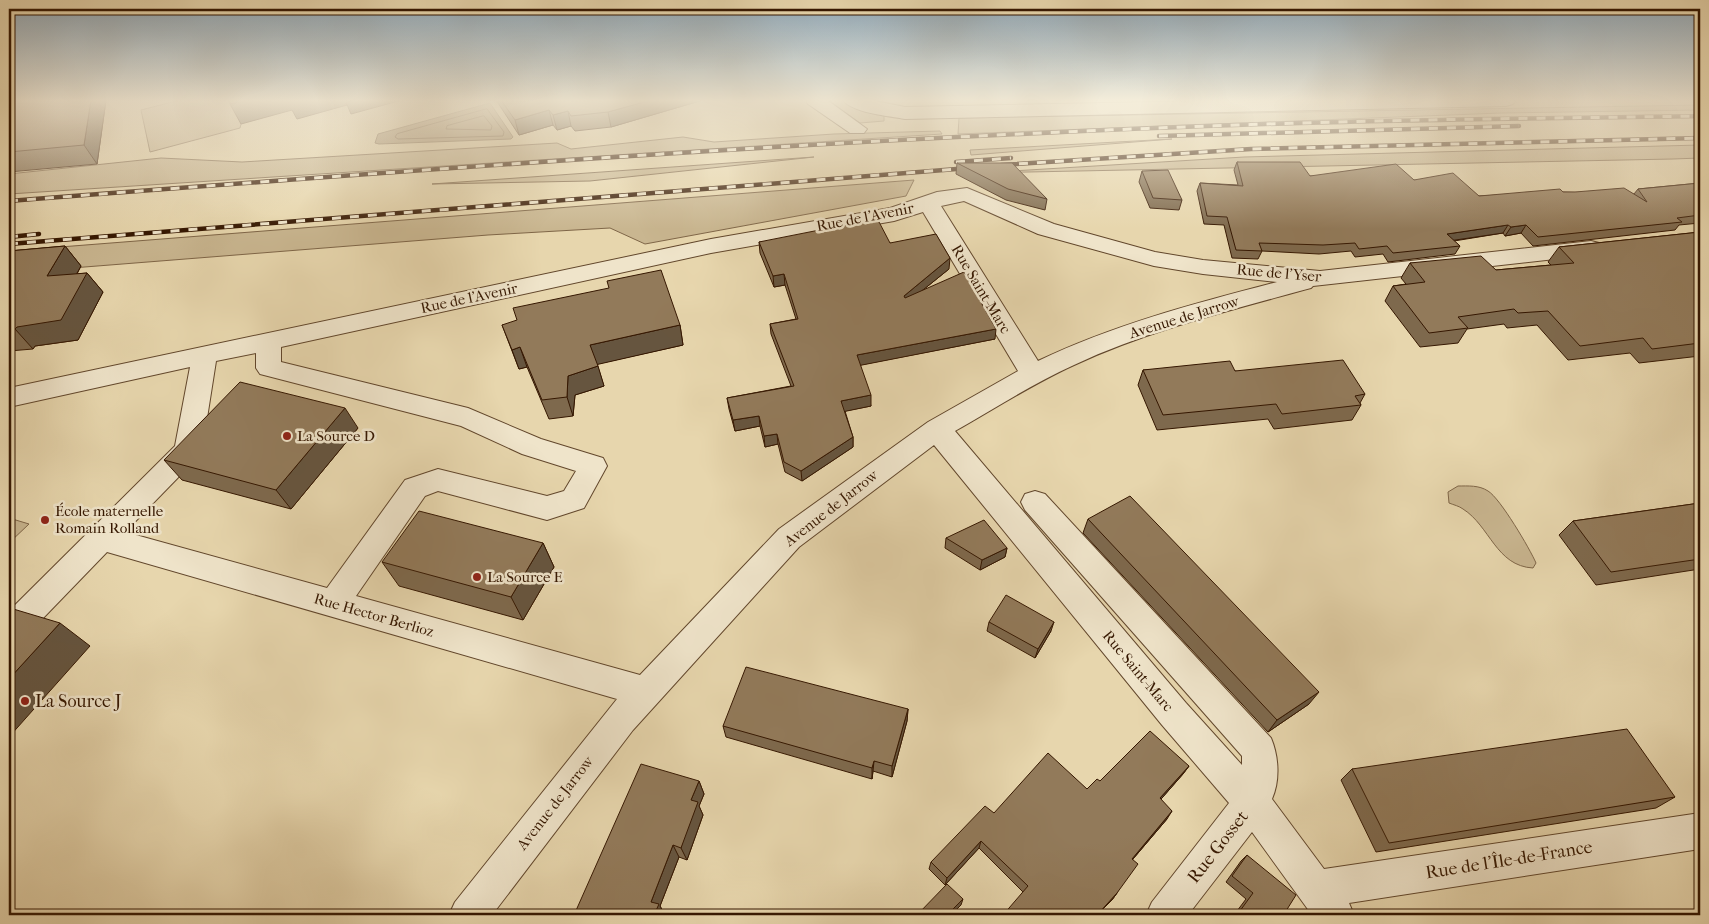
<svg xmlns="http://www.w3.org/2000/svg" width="1709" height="924" font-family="'IM FELL French Canon',serif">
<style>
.green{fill:#c9b690;stroke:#7f6648}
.water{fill:#aa9573;stroke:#7b6345}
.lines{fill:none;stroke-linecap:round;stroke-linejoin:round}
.shore{stroke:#70563a;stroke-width:1}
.minor-casing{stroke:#62472c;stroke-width:2}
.minor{fill:#efe4ca;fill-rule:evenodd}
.rail-casing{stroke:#351701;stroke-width:4.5}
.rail{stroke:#efe4ca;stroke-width:3;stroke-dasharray:9;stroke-linecap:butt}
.wall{fill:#7e694d;stroke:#351701}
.shaded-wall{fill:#66553f;stroke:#351701}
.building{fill:#927a5a;stroke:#351701}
.poi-dot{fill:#8f2418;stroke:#efe4ca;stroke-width:2}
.labels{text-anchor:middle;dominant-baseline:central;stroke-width:5;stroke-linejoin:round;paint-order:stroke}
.street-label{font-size:15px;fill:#351701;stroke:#efe4ca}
.poi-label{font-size:15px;fill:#351701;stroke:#efe4ca;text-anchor:start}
.near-poi-label{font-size:18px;fill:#351701;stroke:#efe4ca;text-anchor:start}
.near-street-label{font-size:18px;fill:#351701;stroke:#efe4ca}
</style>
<rect width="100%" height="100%" fill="#e7d6ad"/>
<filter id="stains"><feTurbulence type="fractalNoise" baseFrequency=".004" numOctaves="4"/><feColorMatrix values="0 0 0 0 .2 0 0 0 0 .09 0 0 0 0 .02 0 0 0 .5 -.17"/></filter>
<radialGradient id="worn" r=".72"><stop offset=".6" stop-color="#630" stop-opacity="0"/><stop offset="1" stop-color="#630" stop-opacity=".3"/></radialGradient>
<g class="green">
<polygon points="180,100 233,100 241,124 240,128 150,152 141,110"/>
<polygon points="828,100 849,100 884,115 884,121 860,123"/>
<polygon points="1700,105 1700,110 1501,113 958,134 959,118"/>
<polygon points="940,131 942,134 9,194 9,174 161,158 242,162 557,143 571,149 683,137 714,142 834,134"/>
<polygon points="1172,139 971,155 970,150"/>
<polygon points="1700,145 1700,158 1673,159 979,173 1244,157"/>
<polygon points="814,157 590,181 432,184"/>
<polygon points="914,180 906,196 645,244 610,228 488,235 9,273 9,251"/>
<path d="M1458 486C1468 486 1479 485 1488 491 1500 498 1530 549 1536 563L1533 568C1496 566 1490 526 1463 509 1459 506 1454 505 1449 503L1448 492Z"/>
<polygon points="9,518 29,524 9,543"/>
</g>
<polygon class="water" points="490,103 513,137 511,139 379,144 375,143 378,134"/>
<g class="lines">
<g class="shore">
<polygon points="487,109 504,132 503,136 398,139 395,137 397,134"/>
<polygon points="484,116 492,126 491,130 446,129 447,126"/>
</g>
<g class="minor-casing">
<g id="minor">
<polygon points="806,100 827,100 867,129 864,133 850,133 808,104"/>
<path d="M843 100H870L905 107 1250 100H1516L1513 104 1506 106 905 119C890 116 852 113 843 100Z"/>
<path d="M967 188 1054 224 1155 252 1203 260 1320 271 1591 241 1599 243 1602 248 1599 253 1591 255 1313 286 1311 288C1231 310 1149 330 1074 365 1032 384 994 409 955 431L1186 703 1242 765V756L1025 510 1021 502 1025 494 1035 491 1045 494 1271 738C1279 757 1280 781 1272 799L1324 869 1700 813V849L1349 903 1354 915H1312L1252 832 1188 915H1146L1152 902 1229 803 1162 725 934 445 799 547 633 730 492 915H449L455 902 617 699 107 552 20 642 9 646V611L175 446 190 367 9 407V388L711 239 890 208 937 192ZM964 201 1038 234 1154 266 1203 274 1277 282C1196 303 1113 325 1038 361L941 206ZM923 212 1018 371 928 422 779 529 640 675 356 596 425 496 438 491 547 520 584 508 607 466 603 458 541 439 468 408 281 362V347L711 253 894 221ZM256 353V368L260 374 461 426 522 454 576 471 564 491 547 496 438 469 405 480 327 588 125 532 198 457 202 450 216 361Z"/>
</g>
</g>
<use href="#minor" class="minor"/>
<g class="rail-casing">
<g id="rail">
<polyline points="1159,136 1519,126"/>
<polyline points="956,162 1011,158"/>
<polyline points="1001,165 1251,149 1700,138"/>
<path d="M9 201C439 168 869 136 1300 123 1433 119 1567 118 1700 116"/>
<polyline points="9,237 39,234"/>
<polyline points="9,244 969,168"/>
</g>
</g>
<use href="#rail" class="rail"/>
</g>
<g class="wall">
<polygon points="9,100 106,100 97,164 9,172"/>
<polygon points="496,100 703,100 611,127 575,131 571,126 557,130 553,125 519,135"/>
<polygon points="1237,162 1310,176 1414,180 1479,196 1563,192 1634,194 1638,189 1700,183 1700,223 1679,225 1675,230 1533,246 1521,233 1505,236 1503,233 1454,241 1460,246 1455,254 1388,262 1383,254 1355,257 1351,251 1319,254 1262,251 1258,259 1232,258 1224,225 1204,224 1197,191 1200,183 1238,185 1234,170"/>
<polygon points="957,163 1047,199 1045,210 1006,200 956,174"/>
<polygon points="1142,171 1182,200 1179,210 1150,208 1139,182"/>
<polygon points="1700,232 1700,356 1639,363 1630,353 1568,360 1537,325 1507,328 1504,324 1467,329 1458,343 1420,347 1385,301 1393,286 1406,284 1401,278 1410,263 1496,270 1551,265 1548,262 1559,247"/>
<polygon points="759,242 890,243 949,269 923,290 995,339 860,365 871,406 845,411 853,437 853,447 802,481 785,472 778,444 765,447 760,426 735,431 729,409 727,398 791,386 771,334 770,324 796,319 785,285 774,287 760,253"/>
<polygon points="65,246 81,266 77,274 87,273 103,292 78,340 35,346 33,349 9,351 9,251"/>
<polygon points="502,325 680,325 683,345 597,364 604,386 575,395 573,416 549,419 527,367 519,369"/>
<polygon points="1143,370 1235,371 1365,394 1360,403 1361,405 1352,420 1274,429 1268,419 1157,430 1138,385"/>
<polygon points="358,428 291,509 182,480 164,460"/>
<polygon points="1700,503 1700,569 1596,585 1559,535 1573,521"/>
<polygon points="1088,519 1309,704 1268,732 1083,533"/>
<polygon points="946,538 1007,548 1005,557 980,570 945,548"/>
<polygon points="543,543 554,567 523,620 399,586 382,562"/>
<polygon points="989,622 1051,631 1035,658 987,631"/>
<polygon points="908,709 907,721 892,777 873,771 872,779 726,737 723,726"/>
<polygon points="1189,766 1183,774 1161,799 1167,819 1133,859 1117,893 1112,900 1023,892 979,848 945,885 929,869 931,862 994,813 1087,789 1100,781"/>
<polygon points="1352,769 1675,797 1656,808 1376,852 1341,780"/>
<polygon points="699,781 704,794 699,806 703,815 687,860 679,857 660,906 665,915 574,915"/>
<polygon points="1247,855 1286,911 1291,915 1234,915 1246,899 1226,882 1241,861"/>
</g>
<g class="shaded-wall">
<polygon points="91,100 106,100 97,164 84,145"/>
<polygon points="248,100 345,100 347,105 297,119 292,110 241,124 230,104"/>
<polygon points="345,100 402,100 351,114"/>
<polygon points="651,100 703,100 611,127 608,112"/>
<polygon points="549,110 553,125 519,135 515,120"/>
<polygon points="568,111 571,126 557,130 553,115"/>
<polygon points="1508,225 1503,233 1442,242 1447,234"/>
<polygon points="1526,225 1521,233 1505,236 1511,227"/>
<polygon points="65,246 81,266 64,296 47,276"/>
<polygon points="950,258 949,269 903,306 904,296"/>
<polygon points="87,273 103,292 78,340 35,346 33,349 15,329 17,327"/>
<polygon points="784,274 785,285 774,287 773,276"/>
<polygon points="680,325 683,345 595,365 590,345"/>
<polygon points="996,329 995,339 857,366 857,355"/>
<polygon points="520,347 527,367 519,369 512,350"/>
<polygon points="598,366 604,386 575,395 573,416 567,397 568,376"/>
<polygon points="871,395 871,406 842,412 841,401"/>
<polygon points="345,408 358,428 291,509 276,490"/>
<polygon points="759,416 760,426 735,431 733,420"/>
<polygon points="777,434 778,444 765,447 764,436"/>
<polygon points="853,437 853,447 802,481 801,471"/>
<polygon points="543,543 554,567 523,620 511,597"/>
<polygon points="1007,548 1005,557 980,570 982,560"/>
<polygon points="1054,622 1051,631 1035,658 1038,649"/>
<polygon points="60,623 90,646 9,737 9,679"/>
<polygon points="1319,692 1309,704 1268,732 1277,720"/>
<polygon points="908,709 907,721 892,777 892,766"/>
<polygon points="874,761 873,771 872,779 872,768"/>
<polygon points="1189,766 1183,774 1155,806 1160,798"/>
<polygon points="699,781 704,794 699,806 703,815 687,860 681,848 691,800"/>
<polygon points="1172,811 1167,819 1127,866 1132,859"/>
<polygon points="981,841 979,848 945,885 947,878"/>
<polygon points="673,845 679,857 660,906 665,915 654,915 651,902"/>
<polygon points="1117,893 1112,900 1097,915"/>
<polygon points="963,899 961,905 951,915 947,915"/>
</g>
<g class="building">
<polygon points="9,100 91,100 84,145 9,152"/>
<polygon points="229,100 248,100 230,104"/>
<polygon points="501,100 651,100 608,112 571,116 568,111 553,115 549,110 515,120"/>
<polygon points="1237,162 1300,162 1310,176 1396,164 1414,180 1453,173 1479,196 1560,189 1563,192 1575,192 1624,188 1647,202 1638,189 1700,183 1700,215 1677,218 1682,222 1538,237 1526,225 1511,227 1508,225 1447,234 1460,246 1393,253 1387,246 1359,249 1355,243 1323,245 1259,243 1262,251 1236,250 1227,217 1207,216 1200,183 1243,186"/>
<polygon points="957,163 1012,163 1047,199 1008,189"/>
<polygon points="1168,170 1182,200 1153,198 1142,171"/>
<polygon points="870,220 878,220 890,243 936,234 950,258 904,296 905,298 964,272 996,329 857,355 871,395 841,401 853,437 801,471 784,462 777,434 764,436 759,416 733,420 727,398 794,386 770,324 798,319 784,274 773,276 759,242"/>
<polygon points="1700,232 1700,343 1652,349 1643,338 1580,346 1548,311 1518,313 1514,309 1458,317 1468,328 1429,333 1393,286 1425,282 1410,263 1481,256 1496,270 1574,263 1559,247"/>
<polygon points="65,246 47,276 87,273 61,320 17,327 15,329 9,330 9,251"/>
<polygon points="661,270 680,325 590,345 598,366 568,376 567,397 542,400 520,347 512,350 502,325 517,320 513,308 609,288 607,281"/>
<polygon points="1343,360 1365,394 1355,396 1361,405 1282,414 1276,404 1163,415 1143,370 1230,361 1235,371"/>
<polygon points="240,382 345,408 276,490 164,460"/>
<polygon points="1130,496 1319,692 1277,720 1088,519"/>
<polygon points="1700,503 1700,559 1611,572 1573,521"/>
<polygon points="419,511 543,543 511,597 382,562"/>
<polygon points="984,520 1007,548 982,560 946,538"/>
<polygon points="1006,595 1054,622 1038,649 989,622"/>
<polygon points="10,608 60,623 9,679 9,609"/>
<polygon points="746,667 908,709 892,766 874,761 872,768 723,726"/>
<polygon points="1627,729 1675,797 1389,843 1352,769"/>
<polygon points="1150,731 1189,766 1160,798 1172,811 1132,859 1138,864 1117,893 1097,915 1003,915 1028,886 981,841 947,878 931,862 985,806 994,813 1048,753 1087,789 1097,779 1100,781"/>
<polygon points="641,764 699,781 691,800 698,802 681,848 673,845 651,902 659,904 654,915 574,915"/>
<polygon points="1247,855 1296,895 1286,911 1291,915 1237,915 1253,893 1232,876"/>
<polygon points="947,884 963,899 947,915 917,915"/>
</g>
<linearGradient id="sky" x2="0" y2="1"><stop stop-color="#8fa8b9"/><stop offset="0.44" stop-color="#f4edda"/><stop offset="1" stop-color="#f4edda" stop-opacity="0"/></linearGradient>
<rect width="1709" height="229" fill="url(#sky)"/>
<g class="poi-dot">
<circle cx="287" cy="436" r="5"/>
<circle cx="45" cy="520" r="5"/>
<circle cx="477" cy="577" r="5"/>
<circle cx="25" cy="701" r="5"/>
</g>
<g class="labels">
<g class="street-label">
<text transform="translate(865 217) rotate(-11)">Rue de l'Avenir</text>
<text transform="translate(1279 273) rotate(5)">Rue de l'Yser</text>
<text transform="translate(981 289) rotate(59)">Rue Saint-Marc</text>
<text transform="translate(469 298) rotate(-12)">Rue de l'Avenir</text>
<text transform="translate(1184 317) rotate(-17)">Avenue de Jarrow</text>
<text transform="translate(831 508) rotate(-38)">Avenue de Jarrow</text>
<text transform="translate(374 615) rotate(16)">Rue Hector Berlioz</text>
<text transform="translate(1138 671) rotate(50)">Rue Saint-Marc</text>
<text transform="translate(555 803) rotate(-52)">Avenue de Jarrow</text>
</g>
<g class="poi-label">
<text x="297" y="436">La Source D</text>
<text x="55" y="511">École maternelle<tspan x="55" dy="17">Romain Rolland</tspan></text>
<text x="487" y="577">La Source E</text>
</g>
<g class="near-poi-label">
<text x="35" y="701">La Source J</text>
</g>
<g class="near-street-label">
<text transform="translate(1218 847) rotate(-52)">Rue Gosset</text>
<text transform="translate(1509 860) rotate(-9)">Rue de l'Île-de-France</text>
</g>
</g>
<rect width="1709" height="924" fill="none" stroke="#e7d6ad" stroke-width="30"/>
<rect x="10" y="10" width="1689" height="904" fill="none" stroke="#351701" stroke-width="2.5"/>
<rect x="15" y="15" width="1679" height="894" fill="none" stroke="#351701"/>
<rect width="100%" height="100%" filter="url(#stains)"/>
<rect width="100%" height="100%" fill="url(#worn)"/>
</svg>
